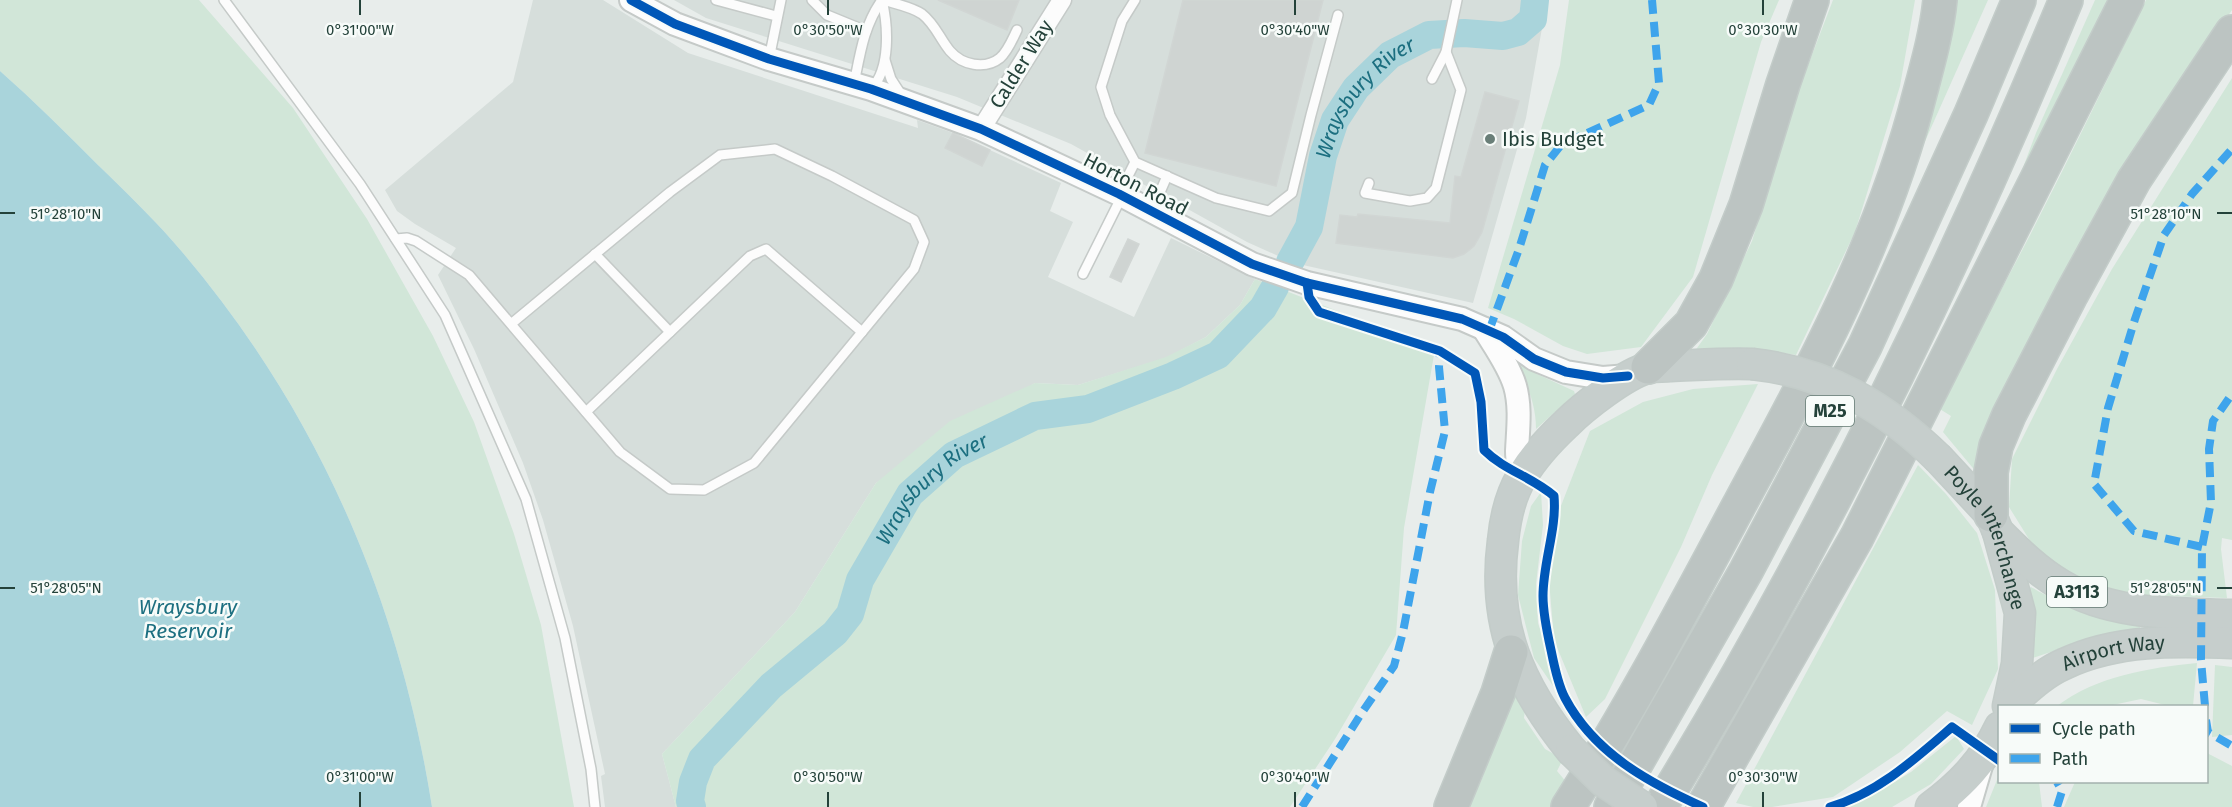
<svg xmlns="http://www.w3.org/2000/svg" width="2232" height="807" font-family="'Fira Sans',sans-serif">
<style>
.built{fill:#d6dedb}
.green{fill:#d1e6d8}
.water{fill:#a9d4db}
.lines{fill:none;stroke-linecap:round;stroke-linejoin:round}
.river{stroke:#a9d4db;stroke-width:28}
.building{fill:#cfd4d2;stroke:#d1d6d4;stroke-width:1.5}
.service-casing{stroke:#c5cac8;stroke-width:12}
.minor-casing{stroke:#c5cac8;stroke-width:21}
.tertiary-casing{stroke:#c5cac8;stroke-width:26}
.trunk-casing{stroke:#c3ccc9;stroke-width:33}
.motorway-casing{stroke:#c3ccc9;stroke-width:36}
.service{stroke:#fcfcfc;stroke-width:9}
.minor{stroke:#fcfcfc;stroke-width:18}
.tertiary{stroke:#fcfcfc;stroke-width:22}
.trunk{stroke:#c6cecc;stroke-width:30}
.motorway{stroke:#bcc4c2;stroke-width:33}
.trunk-bridge-casing{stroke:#c3ccc9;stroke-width:33;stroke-linecap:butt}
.trunk-bridge{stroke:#c6cecc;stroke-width:30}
.quiet{stroke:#3ea4ec;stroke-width:8;stroke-dasharray:15 8;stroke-linecap:butt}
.cycleway-casing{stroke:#f7fbf9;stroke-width:13}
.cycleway{stroke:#0057b8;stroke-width:9}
.ticks{fill:none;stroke:#24423a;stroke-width:2}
.poi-dot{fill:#697e78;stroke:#f7fbf9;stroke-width:2}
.labels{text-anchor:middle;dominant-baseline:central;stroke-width:5;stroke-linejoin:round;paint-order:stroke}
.shield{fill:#f7fbf9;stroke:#637a73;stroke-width:1.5}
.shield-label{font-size:18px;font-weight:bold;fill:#24423a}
.street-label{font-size:20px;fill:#24423a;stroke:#f7fbf9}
.poi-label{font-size:20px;fill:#24423a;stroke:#f7fbf9;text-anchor:start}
.water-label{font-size:21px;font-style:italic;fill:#1c6f80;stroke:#f7fbf9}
.ticks-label{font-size:15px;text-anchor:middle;fill:#24423a;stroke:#f7fbf9;stroke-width:5;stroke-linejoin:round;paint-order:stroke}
</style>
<rect width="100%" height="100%" fill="#e8edeb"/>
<g class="built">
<polygon points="533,0 603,0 688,53 918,128 917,120 953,133 1061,183 1050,211 1073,222 1048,277 1134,317 1171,238 1255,279 1240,305 1206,337 1166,358 1078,385 1035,383 876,483 795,612 662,754 676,807 605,807 601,776 605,774 573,626 543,520 523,463 474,349 438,275 456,248 415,224 397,211 385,190 513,82"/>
<polygon points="674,0 1547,0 1526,118 1473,303 1294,263 1247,242 1071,144 957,97 706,18"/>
</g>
<g class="green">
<path d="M0 0H199L293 108 367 219 433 336 474 422 514 534 541 625 574 807H432C400 602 318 412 183 253 157 222 127 193 98 165 66 133 34 101 0 71Z"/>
<polygon points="1569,0 1779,0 1761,42 1693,277 1641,347 1587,354 1563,346 1514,319 1488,308 1560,65"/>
<polygon points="1833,0 1915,0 1900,86 1855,232 1796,355 1763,350 1692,355 1707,334 1752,241 1797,94"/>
<polygon points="1952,0 1988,0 1906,184 1945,63"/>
<polygon points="2095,0 2110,0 2016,186 2036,133"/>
<path d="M2146 0H2232V10L2195 64 1977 473 1943 432 1951 416 1935 406C2014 276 2079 137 2146 0Z"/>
<polygon points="2232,78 2232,540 2222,538 2221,549 2227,598 2103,594 2037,552 2009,507 2012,459 2057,369 2112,269"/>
<polygon points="1255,279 1435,349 1404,528 1396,635 1335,739 1290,807 676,807 662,754 795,612 876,483 950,421 1035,383 1078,385 1166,357 1206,337 1240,305"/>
<path d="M1517 358 1537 374 1574 391 1575 394 1536 429C1536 404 1527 383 1515 362Z"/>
<polygon points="1758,384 1712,475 1681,547 1605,699 1586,717 1554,640 1549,580 1559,511 1590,431 1643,402 1693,389"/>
<polygon points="1918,465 1946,494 1977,533 1995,590 1998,669 1972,725 1947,711 1900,752 1833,797 1772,807 1753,807 1736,803"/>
<polygon points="1541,492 1543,525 1536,584 1538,623 1564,702 1534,658 1518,595 1522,541 1531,506"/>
<path d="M2031 587C2065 608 2102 614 2140 620V630L2090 639 2030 659 2027 590Z"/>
<path d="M2197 663 2193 706H2169L2141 699 2108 706H2057C2097 676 2148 668 2197 663Z"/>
<polygon points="2215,665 2232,667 2232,735 2212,737"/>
<polygon points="1514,694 1525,709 1524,718 1545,749 1563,759 1557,771 1568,784 1552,807 1468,807 1481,781"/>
<polygon points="1956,736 1964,749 1931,784 1892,807 1844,807 1873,795 1911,772"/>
<polygon points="2207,753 2232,766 2232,807 2064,807 2075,782 2206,782"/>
<polygon points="1999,775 2000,782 2039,782 2042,807 1986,807"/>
</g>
<path class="water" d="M0 71C34 101 66 133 98 165 127 193 157 222 183 253 318 412 400 602 432 807H0Z"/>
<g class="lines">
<g class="river">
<path id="s1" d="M1290 262 1309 227 1323 156 1335 120 1356 88 1390 55 1429 35 1464 33 1503 36 1518 32 1533 19 1535 0"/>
<path id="s2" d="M692 807 690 801 693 782 702 759 771 686 835 633 850 614 860 580 910 494 954 455 1035 416 1088 409 1173 376 1218 355 1263 308 1275 287"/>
</g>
</g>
<g class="building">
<polygon points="938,0 1019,0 1007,30"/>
<polygon points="1183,0 1323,0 1276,186 1145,153"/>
<polygon points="1485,92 1519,101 1482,232 1474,246 1464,254 1453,258 1336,243 1340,215 1357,217 1358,214 1450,223 1455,176 1461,177"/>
<polygon points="953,133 990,150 982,166 945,148"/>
<polygon points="1128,239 1139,244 1121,282 1110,277"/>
</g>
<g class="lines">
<g class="service-casing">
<g id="service">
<polyline points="224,0 360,184 445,315 526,499 565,638 591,769 595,807"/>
<polyline points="716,0 776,16"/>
<polyline points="812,0 827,15 866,31"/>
<path d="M883 0C896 4 912 7 922 14 935 24 940 39 950 51 962 65 985 70 1000 58 1008 51 1012 40 1017 30"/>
<polyline points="1135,0 1122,21 1101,87 1110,115 1135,162 1216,198 1269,211 1292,193 1311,115 1338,15"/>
<polyline points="769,59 781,0"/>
<polyline points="885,60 891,79 902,96"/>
<polyline points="1432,79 1446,52 1457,0"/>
<path d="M854 84C860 54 864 25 882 0"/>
<path d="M871 89C891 69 888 25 882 0"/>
<polyline points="1369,183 1365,193 1410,201 1427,198 1436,188 1461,90 1446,52"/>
<polyline points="1119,194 1135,162"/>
<polyline points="1152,211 1167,176"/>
<polyline points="396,239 407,238 416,241 469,275 620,452 670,489 704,490 754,463 914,269 924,242 914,220 832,176 775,149 720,155 670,192 511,324"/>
<polyline points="595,254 670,332"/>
<polyline points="1083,274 1122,196"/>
<polyline points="586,412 750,256 766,249 862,332"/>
</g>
</g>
<g class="minor-casing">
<polyline id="minor" points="981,129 1062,0"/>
</g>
<g class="tertiary-casing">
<g id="tertiary">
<polyline points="631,0 675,24 769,59 871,89 981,129 1119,194 1252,264 1307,283 1462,319 1503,337 1534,359 1566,372 1603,378 1628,376"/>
<path d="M1484 329C1495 347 1509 366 1515 386 1521 407 1518 429 1517 451 1517 460 1519 469 1520 478"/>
<polyline points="1969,807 1983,759"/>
</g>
</g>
<g class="trunk-casing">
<g id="trunk">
<path id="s3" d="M1939 459 1991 515 1998 532 2020 613 2017 664 2008 706"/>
<path d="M1998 532C2018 552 2037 571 2061 585 2113 616 2175 613 2232 615"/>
<path id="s4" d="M2009 705C2026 690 2043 673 2064 664 2117 639 2175 641 2232 643"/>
<path d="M1571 750C1519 686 1492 625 1503 541 1505 520 1511 494 1522 476 1534 456 1549 440 1566 424 1583 407 1625 374 1648 368 1655 366 1663 367 1671 366 1698 365 1725 363 1752 364"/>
<path d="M1931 807C1961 785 1984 761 2000 727"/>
</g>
</g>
<g class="motorway-casing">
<g id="motorway">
<polyline points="1648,367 1691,324 1716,279 1746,205 1783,84 1812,0"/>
<polyline points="1991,515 1991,472 1996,446 2009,415 2071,295 2134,180 2232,32"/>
<polyline points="1451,807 1498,693 1511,652"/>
<path d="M1568 807C1630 710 1684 608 1738 507 1810 374 1883 240 1920 93 1928 63 1937 31 1940 0"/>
<polyline points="1611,807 1746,571 1865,346 1971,114 2019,0"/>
<path d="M1660 807C1817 550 1951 278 2066 0"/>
<polyline points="1703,807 1857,537 2127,0"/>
</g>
</g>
<use href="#service" class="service"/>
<use href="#minor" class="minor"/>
<use href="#tertiary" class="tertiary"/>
<use href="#trunk" class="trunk"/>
<use href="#motorway" class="motorway"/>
<g class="trunk-bridge-casing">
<g id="trunk-bridge">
<path d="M1752 364C1827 372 1886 407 1939 459"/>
<polyline points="1571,750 1603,781 1642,807"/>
</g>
</g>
<use href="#trunk-bridge" class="trunk-bridge"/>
<g class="quiet">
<polyline points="1489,331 1519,249 1545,165 1561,145 1649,105 1659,83 1652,0"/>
<polyline points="2202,547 2134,531 2094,484 2108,408 2135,319 2164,235 2192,194 2232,149"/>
<polyline points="2205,706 2201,660 2202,547 2211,502 2209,449 2213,421 2232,394"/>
<polyline points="2206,720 2208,732 2232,746"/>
<polyline points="1302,807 1361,714 1394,666 1403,632 1430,492 1445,431 1439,367 1440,351"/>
<polyline points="2057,807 2062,791 2057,782"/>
</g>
<g class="cycleway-casing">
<g id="cycleway">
<polyline points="631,0 675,24 769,59 871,89 981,129 1119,194 1252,264 1307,283 1462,319 1503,337 1534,359 1566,372 1603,378 1628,376"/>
<path d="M1307 283 1309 297 1319 312 1440 351 1475 373 1481 402 1484 450C1504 470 1532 477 1554 496 1557 529 1543 562 1543 596 1543 614 1547 632 1551 650 1554 665 1558 685 1565 698 1594 753 1649 783 1703 807"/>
<path d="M1830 807C1878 793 1915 759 1952 727L2000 761"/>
</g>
</g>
<use href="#cycleway" class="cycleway"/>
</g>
<path class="ticks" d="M360 0V15M828 0V15M1295 0V15M1763 0V15M0 213H15M2217 213H2232M0 588H15M2217 588H2232M360 792V807M828 792V807M1295 792V807M1763 792V807"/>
<circle class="poi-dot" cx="1490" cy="139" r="6"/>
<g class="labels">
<g class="shield">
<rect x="1806" y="396" width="48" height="30" rx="4.5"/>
<rect x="2047" y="577" width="60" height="30" rx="4.5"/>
</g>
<g class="shield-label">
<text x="1830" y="411">M25</text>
<text x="2077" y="592">A3113</text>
</g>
<g class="street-label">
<text transform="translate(1021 64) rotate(-58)">Calder Way</text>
<text transform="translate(1136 184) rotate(27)">Horton Road</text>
<text stroke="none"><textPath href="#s3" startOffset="94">Poyle Interchange</textPath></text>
<text stroke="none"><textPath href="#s4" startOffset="120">Airport Way</textPath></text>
</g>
<g class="poi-label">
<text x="1502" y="139">Ibis Budget</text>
</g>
<g class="water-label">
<text stroke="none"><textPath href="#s1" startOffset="186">Wraysbury River</textPath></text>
<text stroke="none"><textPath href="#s2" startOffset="412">Wraysbury River</textPath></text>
<text x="188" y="607">Wraysbury<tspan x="188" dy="24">Reservoir</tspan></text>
</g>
</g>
<g class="ticks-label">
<text x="360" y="35">0°31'00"W</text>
<text x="828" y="35">0°30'50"W</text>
<text x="1295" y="35">0°30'40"W</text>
<text x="1763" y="35">0°30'30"W</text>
<text x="66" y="219">51°28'10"N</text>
<text x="2166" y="219">51°28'10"N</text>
<text x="66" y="593">51°28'05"N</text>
<text x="2166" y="593">51°28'05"N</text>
<text x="360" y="782">0°31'00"W</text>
<text x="828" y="782">0°30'50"W</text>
<text x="1295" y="782">0°30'40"W</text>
<text x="1763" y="782">0°30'30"W</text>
</g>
<rect x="1998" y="705" width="210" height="78" fill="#f7fbf9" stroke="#a3b1ad" stroke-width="1.5"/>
<rect x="2010" y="724" width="30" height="9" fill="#0057b8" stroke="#a3b1ad" stroke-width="1.5"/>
<text x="2052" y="735" font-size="18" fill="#24423a">Cycle path</text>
<rect x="2010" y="754" width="30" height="9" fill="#3ea4ec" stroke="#a3b1ad" stroke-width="1.5"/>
<text x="2052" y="765" font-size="18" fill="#24423a">Path</text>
</svg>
